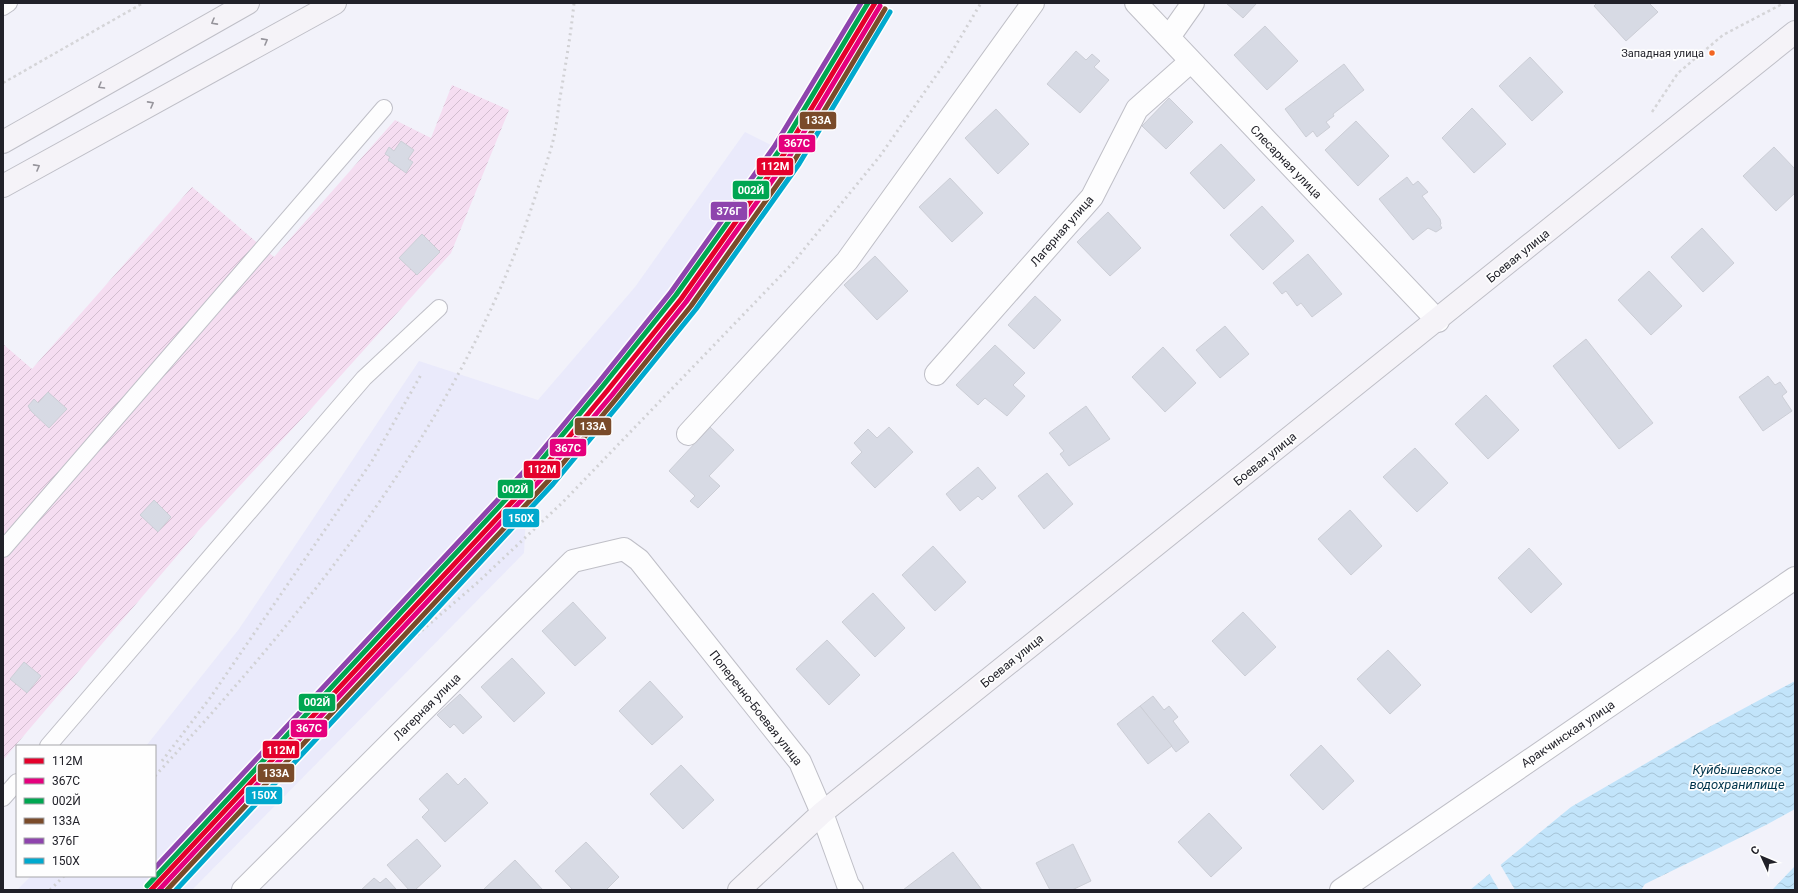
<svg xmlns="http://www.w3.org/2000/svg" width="1798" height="893" font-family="Roboto,sans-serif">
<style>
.built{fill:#eaeafb}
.garden{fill:url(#garden-furrows)}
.water{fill:url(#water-waves)}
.pier{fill:#f2f2fa}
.building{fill:#d7dae4;stroke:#ccced6}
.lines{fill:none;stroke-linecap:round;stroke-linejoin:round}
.lane-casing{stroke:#bfbfc7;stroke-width:18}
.street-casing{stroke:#bfbfc7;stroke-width:24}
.secondary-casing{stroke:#bfbfc7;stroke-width:24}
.path{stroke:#d5d5d8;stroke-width:2.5;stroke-dasharray:3 3;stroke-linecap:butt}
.lane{stroke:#fdfdfe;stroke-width:16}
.street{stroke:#fdfdfe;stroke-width:22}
.secondary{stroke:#f5f3f8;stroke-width:22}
.rail{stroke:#d1d1d4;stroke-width:3;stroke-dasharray:2 4;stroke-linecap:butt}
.rail-1-casing{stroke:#fefefe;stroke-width:8}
.rail-2-casing{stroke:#fefefe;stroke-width:8}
.rail-3-casing{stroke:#fefefe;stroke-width:8}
.rail-4-casing{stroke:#fefefe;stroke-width:8}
.rail-5-casing{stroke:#fefefe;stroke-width:8}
.rail-6-casing{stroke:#fefefe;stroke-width:8}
.rail-1{stroke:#e4002b;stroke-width:5}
.rail-2{stroke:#e5007d;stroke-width:5}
.rail-3{stroke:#00a651;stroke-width:5}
.rail-4{stroke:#7a4b2a;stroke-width:5}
.rail-5{stroke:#8e44ad;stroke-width:5}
.rail-6{stroke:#00a9ce;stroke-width:5}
.oneway{stroke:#96949b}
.bus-dot{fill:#f26522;stroke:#fefefe;stroke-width:1.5}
.labels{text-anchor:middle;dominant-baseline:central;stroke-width:3.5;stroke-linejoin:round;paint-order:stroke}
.bus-label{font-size:11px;fill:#212129;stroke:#fefefe;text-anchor:end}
.street-label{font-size:12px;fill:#212129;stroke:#fefefe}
.water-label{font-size:13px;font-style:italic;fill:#00354c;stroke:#fefefe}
.line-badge{stroke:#fefefe;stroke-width:1.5}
.badge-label{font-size:11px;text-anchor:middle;font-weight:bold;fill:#fff}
</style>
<defs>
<pattern id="garden-furrows" width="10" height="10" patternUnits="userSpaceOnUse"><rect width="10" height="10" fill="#f5ddf1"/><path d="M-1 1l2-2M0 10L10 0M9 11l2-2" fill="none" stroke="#d2bdcf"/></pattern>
<pattern id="water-waves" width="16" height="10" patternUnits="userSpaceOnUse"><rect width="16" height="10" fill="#c2e4fa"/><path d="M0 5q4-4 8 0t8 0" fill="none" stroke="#a6c3d6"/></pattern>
</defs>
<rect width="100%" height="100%" fill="#f2f2fa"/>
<polygon class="built" points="745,132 803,161 526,514 524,553 192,890 17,890 31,876 155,876 155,746 146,746 239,629 419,361 538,400 635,287"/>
<polygon class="garden" points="452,85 509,110 451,253 318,401 199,530 3,760 3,344 32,369 192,187 274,257 395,120 431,138"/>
<g class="water">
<polygon points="1795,681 1795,809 1766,825 1645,884 1641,890 1470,890 1571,807 1698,733"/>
<polygon points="1795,866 1795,890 1772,890"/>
</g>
<polygon class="pier" points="1500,864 1515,890 1499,890 1489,873"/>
<g class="building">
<polygon points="1226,3 1257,3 1243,18"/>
<polygon points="1597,3 1649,3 1658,12 1626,41 1594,6"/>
<polygon points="1265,26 1298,61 1267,90 1234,55"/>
<polygon points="1076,51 1086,60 1092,54 1100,61 1094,67 1109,80 1080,113 1047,84"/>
<polygon points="1530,57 1563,92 1532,121 1499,86"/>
<polygon points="1344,64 1364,90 1333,114 1334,116 1326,122 1330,127 1317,137 1313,131 1306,137 1285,109"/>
<polygon points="1169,98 1193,122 1166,149 1142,126"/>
<polygon points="1472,108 1506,144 1474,173 1442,138"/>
<polygon points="996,109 1029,144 998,174 965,138"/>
<polygon points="1356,121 1389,156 1358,186 1325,150"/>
<polygon points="401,141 414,150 408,159 413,162 406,173 388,160 390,157 385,154 389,147 394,151"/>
<polygon points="1221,144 1255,180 1224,209 1190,173"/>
<polygon points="1774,147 1795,169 1795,193 1776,211 1743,176"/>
<polygon points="1407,177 1413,185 1418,181 1428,192 1422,196 1440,219 1441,224 1440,225 1442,228 1436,232 1428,228 1413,240 1379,199"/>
<polygon points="950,178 983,213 952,242 919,207"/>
<polygon points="1262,206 1294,241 1263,270 1230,235"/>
<polygon points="1108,212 1141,248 1110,276 1077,242"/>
<polygon points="1702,228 1734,263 1703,292 1671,257"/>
<polygon points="422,234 440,252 417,275 399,258"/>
<polygon points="1308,254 1342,294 1312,317 1301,303 1297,306 1286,291 1282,294 1273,283"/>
<polygon points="875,256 908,291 877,320 844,285"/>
<polygon points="1649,271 1682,306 1651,335 1618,300"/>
<polygon points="1035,296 1061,320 1034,349 1008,325"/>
<polygon points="1225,326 1249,354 1220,378 1196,350"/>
<polygon points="1586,339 1653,423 1619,449 1553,366"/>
<polygon points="995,345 1025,373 1013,385 1025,396 1007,416 985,398 978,405 956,385"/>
<polygon points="1163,347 1196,383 1165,412 1132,377"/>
<polygon points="1768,376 1775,385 1780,382 1787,392 1782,396 1792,411 1763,431 1739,397"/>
<polygon points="48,392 67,409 49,428 31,411 28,406 34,399 38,403"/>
<polygon points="1486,395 1519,430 1488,459 1455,424"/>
<polygon points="1086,406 1110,439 1069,466 1060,454 1064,451 1049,433"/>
<polygon points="710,427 734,450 709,476 720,486 698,508 690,501 695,496 669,471"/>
<polygon points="889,427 913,452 875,488 851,463 862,452 854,443 868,429 877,438"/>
<polygon points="1415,448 1448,483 1417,512 1383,477"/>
<polygon points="978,467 996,488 982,500 978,496 960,511 946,494"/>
<polygon points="1047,473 1073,504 1044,529 1018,496"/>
<polygon points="154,500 171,517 158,532 140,515"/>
<polygon points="1350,510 1382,546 1351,575 1318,539"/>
<polygon points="933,546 966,582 935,611 902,575"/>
<polygon points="1529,548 1562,584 1531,613 1498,578"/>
<polygon points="873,593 905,628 875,657 842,622"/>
<polygon points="573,602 606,638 575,666 542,631"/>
<polygon points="1243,612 1276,647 1245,676 1212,641"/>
<polygon points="827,640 860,675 829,705 796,669"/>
<polygon points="1388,650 1421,685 1390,714 1357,679"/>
<polygon points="512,658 545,693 514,722 481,687"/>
<polygon points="24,662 41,676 27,693 10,679"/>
<polygon points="650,681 683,717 652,745 619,711"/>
<polygon points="460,694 482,717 463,734 454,724 450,728 437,715"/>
<polygon points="1153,696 1164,710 1169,706 1178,717 1173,721 1189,742 1176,752 1140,706"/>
<polygon points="1140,706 1172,746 1148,764 1117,724"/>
<polygon points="1321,745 1354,781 1323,810 1290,775"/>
<polygon points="681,765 714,800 683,829 650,794"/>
<polygon points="447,773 458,785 465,778 488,803 445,842 422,817 429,810 419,799"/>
<polygon points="1209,813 1242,848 1211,877 1178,842"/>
<polygon points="417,839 441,866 415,890 409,890 387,865"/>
<polygon points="586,842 619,877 606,890 573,890 555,871"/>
<polygon points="1073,844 1091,881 1072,890 1050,890 1036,863"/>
<polygon points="953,852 982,890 903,890"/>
<polygon points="515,860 543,890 485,890 484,889"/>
<polygon points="374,878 380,883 386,878 396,889 361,890"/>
</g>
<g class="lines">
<g class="lane-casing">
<g id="lane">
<polyline points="3,7 9,3"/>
<polyline points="3,549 384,108"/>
<polyline points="48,746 364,378 439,308"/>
<polyline points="3,798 17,782"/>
</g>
</g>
<g class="street-casing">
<g id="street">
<polyline points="1136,3 1438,321"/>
<polyline points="1169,37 1193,3"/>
<polyline points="936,374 1092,197 1137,109 1190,62"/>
<polyline points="688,434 847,261 1033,3"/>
<polyline points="243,890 573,561 624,549 639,560 800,762 822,813 848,885 852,890"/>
<polyline points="1341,890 1795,578"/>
</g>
</g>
<g class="secondary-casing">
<g id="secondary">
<polyline points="3,142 248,3"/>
<polyline points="3,186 335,3"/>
<polyline points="739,890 822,813 1795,32"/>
</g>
</g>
<g class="path">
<polyline points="3,83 143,3"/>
<polyline points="1652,112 1678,73 1723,35 1784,3"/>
</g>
<use href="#lane" class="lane"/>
<use href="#street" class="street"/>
<use href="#secondary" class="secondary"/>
<g class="rail">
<polyline points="272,760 477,583 563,502 792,264 880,156 947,60 981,3"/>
<polyline points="162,761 210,698 372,461 422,373"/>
<path d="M155 776C313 604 467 414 538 188 543 173 549 157 553 141 557 125 558 108 561 92 566 62 571 33 574 3"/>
<polyline points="50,890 64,876"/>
</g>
<g class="rail-1-casing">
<polyline id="rail-1" points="151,890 540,472 607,391 681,299 784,154 875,3"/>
</g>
<g class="rail-2-casing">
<polyline id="rail-2" points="159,890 544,476 612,395 686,302 789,157 880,6"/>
</g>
<g class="rail-3-casing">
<polyline id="rail-3" points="147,886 535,468 602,387 676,295 779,151 868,3"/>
</g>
<g class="rail-4-casing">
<polyline id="rail-4" points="167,890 549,480 616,399 691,306 794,161 885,9"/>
</g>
<g class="rail-5-casing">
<polyline id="rail-5" points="155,868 531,464 598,383 671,292 774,147 861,3"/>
</g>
<g class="rail-6-casing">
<polyline id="rail-6" points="176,890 553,484 621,402 696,309 799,164 890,12"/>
</g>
<use href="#rail-1" class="rail-1"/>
<use href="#rail-2" class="rail-2"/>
<use href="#rail-3" class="rail-3"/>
<use href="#rail-4" class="rail-4"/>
<use href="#rail-5" class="rail-5"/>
<use href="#rail-6" class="rail-6"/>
</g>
<defs><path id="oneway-chevron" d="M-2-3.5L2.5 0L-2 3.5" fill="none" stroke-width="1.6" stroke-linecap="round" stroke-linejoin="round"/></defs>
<g class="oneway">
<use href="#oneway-chevron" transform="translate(214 22) rotate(151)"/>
<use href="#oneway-chevron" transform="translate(265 41) rotate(-29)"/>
<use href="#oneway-chevron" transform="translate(101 86) rotate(150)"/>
<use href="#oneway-chevron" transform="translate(151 104) rotate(-29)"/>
<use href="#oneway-chevron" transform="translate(37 167) rotate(-29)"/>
</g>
<circle class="bus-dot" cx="1712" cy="53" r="3.5"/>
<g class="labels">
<g class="bus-label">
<text x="1704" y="53">Западная улица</text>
</g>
<g class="street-label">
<text transform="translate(1286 162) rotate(46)">Слесарная улица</text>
<text transform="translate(1062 231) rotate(-49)">Лагерная улица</text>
<text transform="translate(1518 256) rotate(-39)">Боевая улица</text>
<text transform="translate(1265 459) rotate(-39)">Боевая улица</text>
<text transform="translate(1012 661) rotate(-39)">Боевая улица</text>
<text transform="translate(427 707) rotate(-45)">Лагерная улица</text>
<text transform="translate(756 708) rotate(52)">Поперечно-Боевая улица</text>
<text transform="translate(1568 734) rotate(-34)">Аракчинская улица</text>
</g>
<g class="water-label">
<text x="1737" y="769">Куйбышевское<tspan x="1737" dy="15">водохранилище</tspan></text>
</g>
</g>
<g class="line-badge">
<rect x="799" y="111" width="38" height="19" rx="4" fill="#7a4b2a"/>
<rect x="778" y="134" width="38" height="19" rx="4" fill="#e5007d"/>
<rect x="756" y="157" width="38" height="19" rx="4" fill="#e4002b"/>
<rect x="732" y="180" width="38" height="20" rx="4" fill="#00a651"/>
<rect x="710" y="201" width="38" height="20" rx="4" fill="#8e44ad"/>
<rect x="574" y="417" width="38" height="19" rx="4" fill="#7a4b2a"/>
<rect x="549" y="438" width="38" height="19" rx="4" fill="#e5007d"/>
<rect x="523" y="460" width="38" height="19" rx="4" fill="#e4002b"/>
<rect x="497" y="479" width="37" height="20" rx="4" fill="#00a651"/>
<rect x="502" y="508" width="38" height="20" rx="4" fill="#00a9ce"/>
<rect x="298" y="693" width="38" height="19" rx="4" fill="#00a651"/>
<rect x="290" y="719" width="38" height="19" rx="4" fill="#e5007d"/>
<rect x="262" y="740" width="38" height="19" rx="4" fill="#e4002b"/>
<rect x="257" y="763" width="38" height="20" rx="4" fill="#7a4b2a"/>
<rect x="245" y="786" width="38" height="19" rx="4" fill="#00a9ce"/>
</g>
<g class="badge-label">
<text x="818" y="124">133А</text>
<text x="797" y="147">367С</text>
<text x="775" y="170">112М</text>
<text x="751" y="194">002Й</text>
<text x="729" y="215">376Г</text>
<text x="593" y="430">133А</text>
<text x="568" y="452">367С</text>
<text x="542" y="473">112М</text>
<text x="515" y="493">002Й</text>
<text x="521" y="522">150Х</text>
<text x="317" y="706">002Й</text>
<text x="309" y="732">367С</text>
<text x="281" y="754">112М</text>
<text x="276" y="777">133А</text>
<text x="264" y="799">150Х</text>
</g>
<rect width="1798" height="893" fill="none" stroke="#212129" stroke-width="8"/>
<rect x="16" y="745" width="140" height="132" fill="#fefefe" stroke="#a6a6a9"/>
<rect x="24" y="758" width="20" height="6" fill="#e4002b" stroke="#a6a6a9"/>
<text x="52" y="765" font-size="12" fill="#212129">112М</text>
<rect x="24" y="778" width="20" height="6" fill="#e5007d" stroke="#a6a6a9"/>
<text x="52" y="785" font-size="12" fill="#212129">367С</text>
<rect x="24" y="798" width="20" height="6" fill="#00a651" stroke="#a6a6a9"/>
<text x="52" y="805" font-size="12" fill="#212129">002Й</text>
<rect x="24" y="818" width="20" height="6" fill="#7a4b2a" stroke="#a6a6a9"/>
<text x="52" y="825" font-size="12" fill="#212129">133А</text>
<rect x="24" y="838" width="20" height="6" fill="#8e44ad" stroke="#a6a6a9"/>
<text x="52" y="845" font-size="12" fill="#212129">376Г</text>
<rect x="24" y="858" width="20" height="6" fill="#00a9ce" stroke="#a6a6a9"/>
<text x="52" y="865" font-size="12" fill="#212129">150Х</text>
<g transform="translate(1762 857) rotate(314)" stroke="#fefefe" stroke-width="3" paint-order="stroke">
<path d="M0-3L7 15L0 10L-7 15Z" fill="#212129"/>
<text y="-6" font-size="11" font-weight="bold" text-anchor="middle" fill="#212129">С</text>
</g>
</svg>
